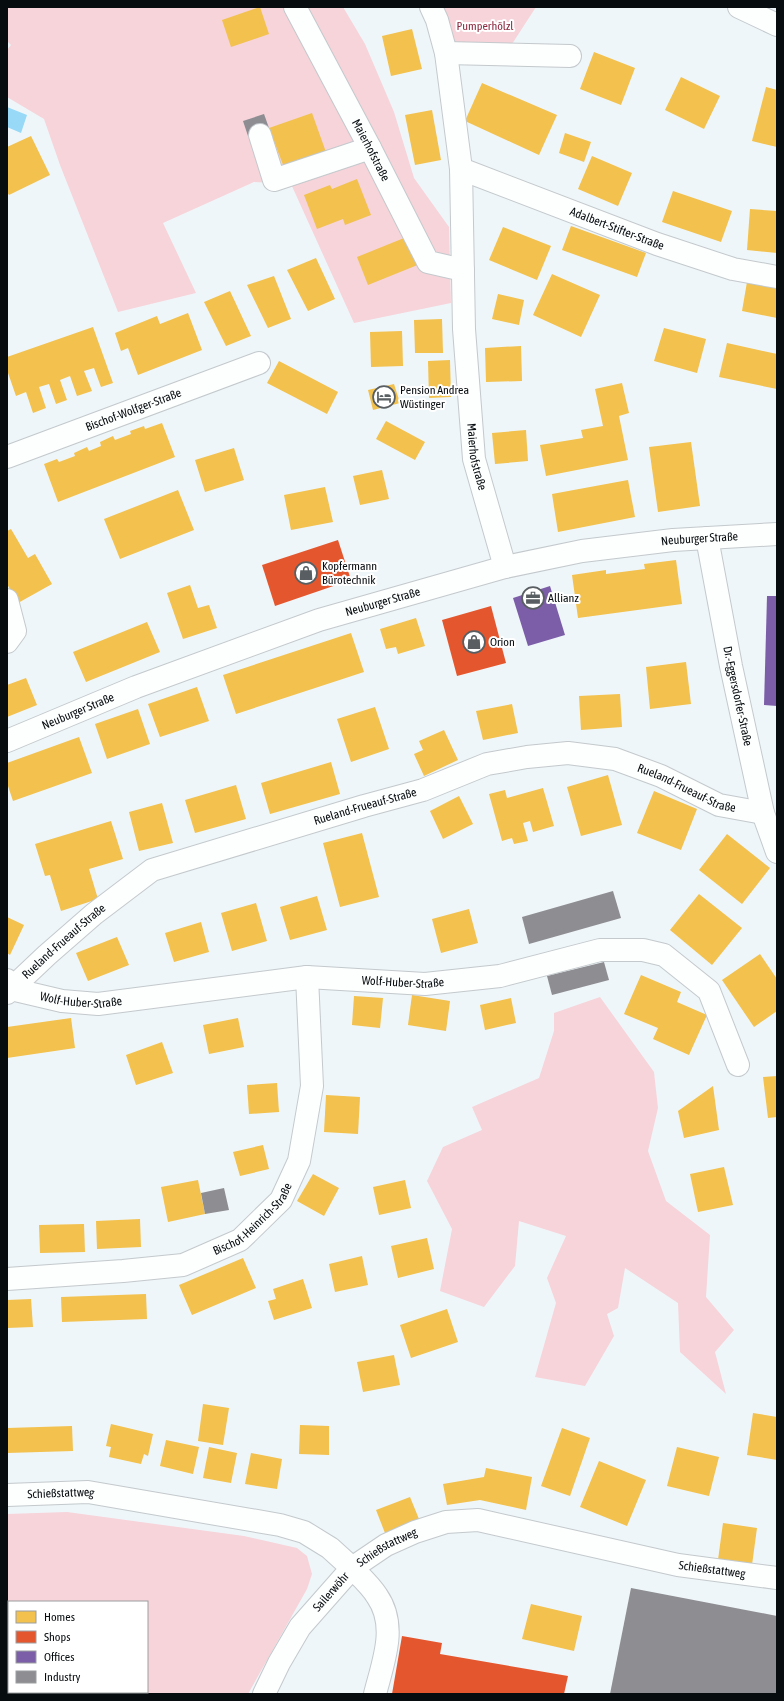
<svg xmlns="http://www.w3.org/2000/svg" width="784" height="1701" font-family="'Asap Condensed',sans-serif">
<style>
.green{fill:#f6d4da;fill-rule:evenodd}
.water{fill:#97d9f6}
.homes{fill:#f2c14e}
.shops{fill:#e4572e}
.offices{fill:#7b5ea7}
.industry{fill:#8d8d92}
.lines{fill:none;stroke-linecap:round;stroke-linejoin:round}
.minor-casing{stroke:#c3c9cc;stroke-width:24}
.minor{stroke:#fdfefe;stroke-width:22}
.labels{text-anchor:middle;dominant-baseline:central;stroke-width:4;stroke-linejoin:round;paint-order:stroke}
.park-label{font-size:12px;fill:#8b283f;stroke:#fff}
.street-label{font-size:12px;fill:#070c0f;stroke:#fff}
.poi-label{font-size:12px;fill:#070c0f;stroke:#fff;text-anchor:start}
</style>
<rect width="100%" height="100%" fill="#eff6f9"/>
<g class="green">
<polygon points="7,7 343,7 365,44 394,112 414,178 449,227 451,303 354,323 291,184 254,182 163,223 196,293 118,312 60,165 44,119 7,97 7,50 11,45 7,41"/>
<polygon points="439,7 536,7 512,44 452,45"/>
<polygon points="600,997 654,1072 658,1108 648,1151 666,1201 710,1235 706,1297 734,1330 715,1352 726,1394 680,1352 678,1303 625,1268 618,1308 607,1314 614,1336 585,1386 535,1377 556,1303 547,1278 566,1236 519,1221 515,1266 484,1307 440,1291 452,1229 427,1181 443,1147 482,1130 472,1107 539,1078 554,1031 554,1013"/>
<path d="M67 1512 244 1536 297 1548 307 1556 312 1574 307 1589 248 1694H7V1514ZM9 1602H147V1692H9Z"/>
</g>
<polygon class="water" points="7,107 27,115 21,133 7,127"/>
<g class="homes">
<polygon points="260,7 269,34 231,47 222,20"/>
<polygon points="412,29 422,69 391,76 382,36"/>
<polygon points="594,52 635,68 621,105 580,89"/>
<polygon points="681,77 720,96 704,129 665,110"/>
<polygon points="482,83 557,115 539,155 465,121"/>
<polygon points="766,87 777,90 777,147 752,141"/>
<polygon points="432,110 441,160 415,165 405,115"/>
<polygon points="312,113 327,155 285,170 269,128"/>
<polygon points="565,133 591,142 584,162 559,153"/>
<polygon points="31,136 50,175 9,195 7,192 7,147"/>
<polygon points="592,156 632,173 618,206 578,189"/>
<polygon points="357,179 371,215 345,225 343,219 317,229 304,195 330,185 332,189"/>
<polygon points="673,191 732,211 721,242 662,222"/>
<polygon points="750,209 777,211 777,253 747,250"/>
<polygon points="571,226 646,253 637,277 562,250"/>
<polygon points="503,227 551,246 537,280 489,260"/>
<polygon points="409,236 420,264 368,285 357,257"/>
<polygon points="316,258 335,299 308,311 287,270"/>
<polygon points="552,274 600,295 581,337 533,315"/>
<polygon points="274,276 291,319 268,328 247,285"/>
<polygon points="747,282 777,288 777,318 742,311"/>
<polygon points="230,291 251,336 226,346 204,302"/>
<polygon points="498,294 524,300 519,325 492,319"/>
<polygon points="188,313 202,350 138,375 128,348 121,351 115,333 157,316 160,324"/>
<polygon points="442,319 443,353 415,353 414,320"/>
<polygon points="93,327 113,383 101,387 94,368 84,371 92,391 77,396 70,376 60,380 67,400 56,404 49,384 39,387 46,408 33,413 26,392 16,396 7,370 7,357"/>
<polygon points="664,328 706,339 697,373 654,361"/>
<polygon points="402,331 403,366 371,367 370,332"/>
<polygon points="727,343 777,354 777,389 719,377"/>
<polygon points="521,346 522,381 486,382 485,348"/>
<polygon points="450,360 451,397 429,398 428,361"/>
<polygon points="279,361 338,392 327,414 267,383"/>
<polygon points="622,383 629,413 619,416 628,460 546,476 540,445 583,438 581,430 603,426 595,389"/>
<polygon points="394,384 400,403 373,410 368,390"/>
<polygon points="386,421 425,442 415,460 376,439"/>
<polygon points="162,423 175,457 58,502 44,464 57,459 59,462 75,456 74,453 87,447 89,451 101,446 100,442 113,436 115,440 131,434 130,431 144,426 145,429"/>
<polygon points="526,430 528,461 495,464 492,433"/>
<polygon points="691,442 700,506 658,512 649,447"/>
<polygon points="234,448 244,480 205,492 195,460"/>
<polygon points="382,470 389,499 360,505 353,476"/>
<polygon points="628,480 635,517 558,532 552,494"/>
<polygon points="325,487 333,522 291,530 284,495"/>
<polygon points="178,490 194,530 120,559 104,519"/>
<polygon points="11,529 28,558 35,554 52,584 18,603 7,584 7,531"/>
<polygon points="676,560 682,604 578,618 572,575 606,570 606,574 645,569 644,564"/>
<polygon points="190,585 198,608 209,605 217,628 183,639 167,593"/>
<polygon points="416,618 425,646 398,654 396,647 386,649 380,629"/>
<polygon points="147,622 160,652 86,682 73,652"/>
<polygon points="351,633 364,672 236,714 223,675"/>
<polygon points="686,662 691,704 650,709 646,667"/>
<polygon points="26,678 37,705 7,717 7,685"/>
<polygon points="197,687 209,721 160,737 148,704"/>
<polygon points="620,694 622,727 581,730 579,696"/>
<polygon points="512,704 518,733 483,740 476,711"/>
<polygon points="375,707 389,749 351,762 337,719"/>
<polygon points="138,709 150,744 107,759 95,724"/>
<polygon points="444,730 458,760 424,776 414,754 423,750 419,741"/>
<polygon points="79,737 92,773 13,801 7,783 7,763"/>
<polygon points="331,762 340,794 270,814 261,783"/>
<polygon points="608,775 622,825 581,836 567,787"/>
<polygon points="236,785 246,819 195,833 185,800"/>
<polygon points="543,788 554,826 533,832 530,821 523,823 528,841 514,844 512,838 502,841 489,794 505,790 507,798"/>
<polygon points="654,791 697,809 681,850 637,833"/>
<polygon points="459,796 473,824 443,839 430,811"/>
<polygon points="162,803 173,843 139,851 129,812"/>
<polygon points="111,821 123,859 89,869 98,899 61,911 50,875 45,876 35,844"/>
<polygon points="362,833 379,897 340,907 323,843"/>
<polygon points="727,834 770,868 742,904 699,870"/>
<polygon points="699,894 742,928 712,965 670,930"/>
<polygon points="317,896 327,930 290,940 280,907"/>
<polygon points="256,903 267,941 232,951 221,913"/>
<polygon points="469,909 478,943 441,953 432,919"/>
<polygon points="7,917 24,925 10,955 7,953"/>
<polygon points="201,922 209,952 174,962 165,933"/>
<polygon points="117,937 129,965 88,981 76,953"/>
<polygon points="760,954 777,979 777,1011 754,1027 722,980"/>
<polygon points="641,975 681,992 677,1002 707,1015 689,1055 653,1039 658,1028 624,1014"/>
<polygon points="412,995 450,1001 446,1031 408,1025"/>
<polygon points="354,996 383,998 380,1028 352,1025"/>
<polygon points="511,998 516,1023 485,1030 480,1005"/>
<polygon points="71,1018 75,1048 7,1058 7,1027"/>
<polygon points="238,1018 244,1047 209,1054 203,1025"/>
<polygon points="162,1042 173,1073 136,1085 126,1055"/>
<polygon points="777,1076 777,1117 768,1118 763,1077"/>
<polygon points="277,1083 279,1112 249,1114 247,1085"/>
<polygon points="713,1086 719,1130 684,1138 678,1111"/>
<polygon points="326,1095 360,1097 358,1134 324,1132"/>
<polygon points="263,1145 269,1169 240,1176 233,1152"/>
<polygon points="724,1167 733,1205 698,1212 690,1174"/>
<polygon points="313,1174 339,1188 324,1216 297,1201"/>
<polygon points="198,1180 205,1214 168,1222 161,1187"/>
<polygon points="405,1180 411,1208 379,1215 373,1187"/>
<polygon points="140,1219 141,1247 97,1249 96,1221"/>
<polygon points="84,1224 85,1252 40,1253 39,1225"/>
<polygon points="427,1238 434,1269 398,1278 391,1246"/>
<polygon points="362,1256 368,1285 335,1292 329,1264"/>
<polygon points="243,1258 256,1288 192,1315 179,1285"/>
<polygon points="303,1279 312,1308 274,1320 268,1301 276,1299 273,1289"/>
<polygon points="146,1294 147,1319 62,1322 61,1297"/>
<polygon points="31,1299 33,1327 7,1328 7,1300"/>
<polygon points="447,1309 458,1342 411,1358 400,1325"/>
<polygon points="394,1355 400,1385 363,1392 357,1362"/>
<polygon points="203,1404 229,1408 223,1445 198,1441"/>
<polygon points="753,1413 777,1417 777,1460 747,1455"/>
<polygon points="111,1424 153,1434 148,1456 144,1454 141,1464 109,1457 111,1447 106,1446"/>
<polygon points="300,1425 329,1426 329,1455 299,1454"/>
<polygon points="72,1426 73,1451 7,1453 7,1428"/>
<polygon points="562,1428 590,1438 570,1496 541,1486"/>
<polygon points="166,1440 199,1447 193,1474 160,1466"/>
<polygon points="209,1447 237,1453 231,1483 203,1478"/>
<polygon points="677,1447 719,1457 709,1496 667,1486"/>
<polygon points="251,1453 282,1459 277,1489 245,1484"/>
<polygon points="599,1461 646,1480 627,1526 580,1507"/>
<polygon points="486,1468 532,1477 526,1510 480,1500 447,1505 443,1484 484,1477"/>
<polygon points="410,1497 419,1519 385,1533 376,1510"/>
<polygon points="723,1523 757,1528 752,1565 718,1560"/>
<polygon points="531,1604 582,1616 574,1651 522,1639"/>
</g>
<g class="shops">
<polygon points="338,540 351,580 275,606 262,565"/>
<polygon points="491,606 506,663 457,676 442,620"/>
<polygon points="402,1636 442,1643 440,1654 568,1676 564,1694 392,1694"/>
</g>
<g class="offices">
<polygon points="550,586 565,635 528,646 513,598"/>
<polygon points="767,596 777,596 777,706 764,705"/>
</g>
<g class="industry">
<polygon points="264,114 269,128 248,136 243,121"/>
<polygon points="613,891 621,918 529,944 522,917"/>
<polygon points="604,962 609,980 552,995 547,976"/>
<polygon points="224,1188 229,1210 205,1214 201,1193"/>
<polygon points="631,1588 777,1616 777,1694 610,1694"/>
</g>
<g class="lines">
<g class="minor-casing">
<g id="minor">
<path id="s1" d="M295 7 370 148 428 262 463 270"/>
<path id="s2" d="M431 7 437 20 446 53 461 169 464 329 474 459 505 567"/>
<polyline points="739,7 777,25"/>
<polyline points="446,53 570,56"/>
<polyline points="260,135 274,180 370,148"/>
<path id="s3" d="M461 169 657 244 733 269 777 277"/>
<path id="s4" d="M7 457 259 363"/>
<path id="s5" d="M707 538 731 666 763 813 777 852"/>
<polyline points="7,600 15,631 7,642"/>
<path id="s6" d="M7 741 136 687 319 620 505 567 582 551 673 540 777 534"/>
<path id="s7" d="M7 980 11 989 47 955 94 914 152 870 364 806 423 790 487 764 527 757 568 753 615 759 661 776 719 805 763 813"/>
<path id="s8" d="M7 993 11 989 62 1001 98 1004 307 977 425 984 500 976 600 950H643L664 955 709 991 738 1065"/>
<path id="s9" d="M7 1279 123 1271 183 1265 240 1240 281 1200 299 1161 312 1086 307 977"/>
<path id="s10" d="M7 1495 88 1492 280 1525 304 1532 330 1548 352 1568 386 1545 415 1532 446 1522 478 1520 678 1565 777 1578"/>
<path id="s11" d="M264 1694 279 1663 300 1627 352 1568C361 1577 371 1586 377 1596 398 1626 383 1662 375 1694"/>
</g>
</g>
<use href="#minor" class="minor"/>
</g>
<defs>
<g id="hotel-ring" transform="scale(1.15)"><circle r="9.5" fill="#fff" stroke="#585e61" stroke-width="1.5"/><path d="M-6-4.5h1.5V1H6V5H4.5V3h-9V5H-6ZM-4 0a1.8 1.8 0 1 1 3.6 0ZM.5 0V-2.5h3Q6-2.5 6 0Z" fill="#585e61"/></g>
<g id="shop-ring" transform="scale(1.15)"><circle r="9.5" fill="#fff" stroke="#585e61" stroke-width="1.5"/><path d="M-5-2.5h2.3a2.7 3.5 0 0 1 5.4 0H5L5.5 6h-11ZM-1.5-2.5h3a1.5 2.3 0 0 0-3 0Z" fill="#585e61"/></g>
<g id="office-ring" transform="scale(1.15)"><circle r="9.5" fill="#fff" stroke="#585e61" stroke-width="1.5"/><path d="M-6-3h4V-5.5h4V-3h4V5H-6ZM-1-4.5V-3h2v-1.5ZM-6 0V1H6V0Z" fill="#585e61"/></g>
</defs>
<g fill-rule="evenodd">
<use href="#hotel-ring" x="384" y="397"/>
<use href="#shop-ring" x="306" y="573"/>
<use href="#office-ring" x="533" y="598"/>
<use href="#shop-ring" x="474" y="642"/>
</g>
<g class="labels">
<g class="park-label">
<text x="485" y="26">Pumperhölzl</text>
</g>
<g class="street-label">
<text stroke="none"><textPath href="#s1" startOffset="162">Maierhofstraße</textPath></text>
<text stroke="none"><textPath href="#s3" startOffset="167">Adalbert-Stifter-Straße</textPath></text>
<text stroke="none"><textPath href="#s4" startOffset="135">Bischof-Wolfger-Straße</textPath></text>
<text stroke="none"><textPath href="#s2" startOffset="454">Maierhofstraße</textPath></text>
<text stroke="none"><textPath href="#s6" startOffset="725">Neuburger Straße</textPath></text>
<text stroke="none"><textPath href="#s6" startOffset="401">Neuburger Straße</textPath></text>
<text stroke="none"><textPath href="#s5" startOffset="161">Dr.-Eggersdorfer-Straße</textPath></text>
<text stroke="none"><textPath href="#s6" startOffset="77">Neuburger Straße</textPath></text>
<text stroke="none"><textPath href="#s7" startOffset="753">Rueland-Frueauf-Straße</textPath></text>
<text stroke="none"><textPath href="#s7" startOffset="417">Rueland-Frueauf-Straße</textPath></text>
<text stroke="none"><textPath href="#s7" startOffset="81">Rueland-Frueauf-Straße</textPath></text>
<text stroke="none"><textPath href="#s8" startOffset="401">Wolf-Huber-Straße</textPath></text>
<text stroke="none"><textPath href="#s8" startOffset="77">Wolf-Huber-Straße</textPath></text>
<text stroke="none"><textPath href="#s9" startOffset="262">Bischof-Heinrich-Straße</textPath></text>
<text stroke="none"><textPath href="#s10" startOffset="54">Schießstattweg</textPath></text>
<text stroke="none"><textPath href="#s10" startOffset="402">Schießstattweg</textPath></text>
<text stroke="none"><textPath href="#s10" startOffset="738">Schießstattweg</textPath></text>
<text stroke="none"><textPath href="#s11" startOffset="123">Sailerwöhr</textPath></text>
</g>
<g class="poi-label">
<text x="400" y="390">Pension Andrea<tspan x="400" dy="14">Wüstinger</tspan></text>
<text x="322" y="566">Kopfermann<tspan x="322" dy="14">Bürotechnik</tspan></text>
<text x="548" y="598">Allianz</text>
<text x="490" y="642">Orion</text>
</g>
</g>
<rect width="784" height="1701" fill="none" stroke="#070c0f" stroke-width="16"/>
<rect x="8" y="1601" width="140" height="92" fill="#ffffff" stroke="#9c9e9f"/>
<rect x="16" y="1611" width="20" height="12" fill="#f2c14e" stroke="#9c9e9f"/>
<text x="44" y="1621" font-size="12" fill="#070c0f">Homes</text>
<rect x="16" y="1631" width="20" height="12" fill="#e4572e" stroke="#9c9e9f"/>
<text x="44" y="1641" font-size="12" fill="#070c0f">Shops</text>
<rect x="16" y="1651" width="20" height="12" fill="#7b5ea7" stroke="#9c9e9f"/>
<text x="44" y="1661" font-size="12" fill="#070c0f">Offices</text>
<rect x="16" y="1671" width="20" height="12" fill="#8d8d92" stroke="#9c9e9f"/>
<text x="44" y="1681" font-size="12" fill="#070c0f">Industry</text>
</svg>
